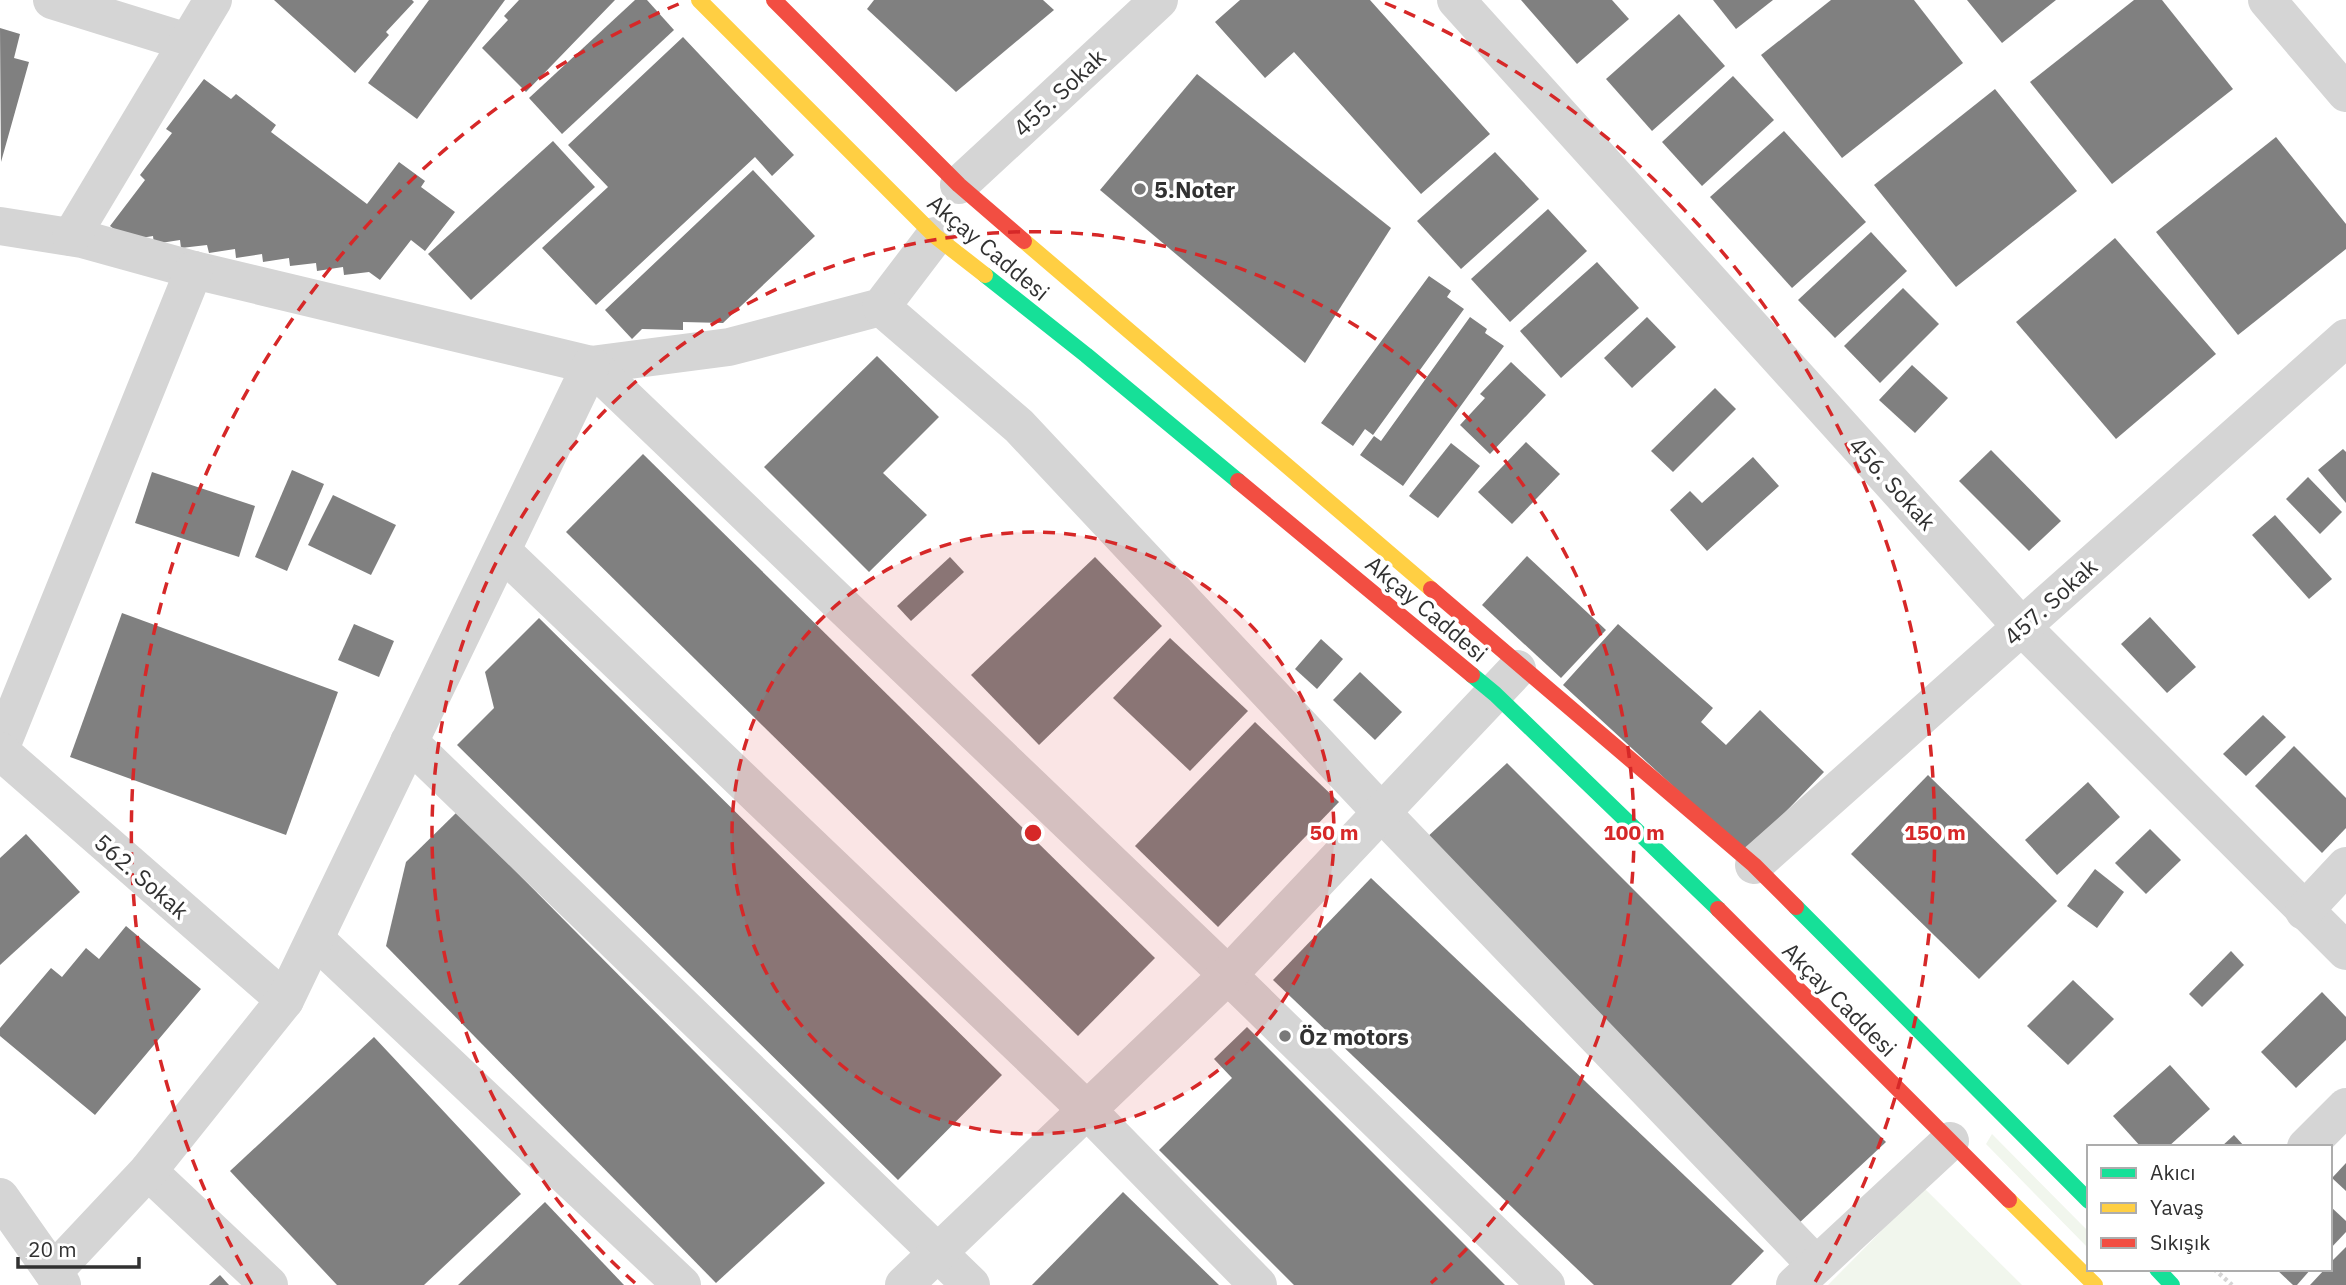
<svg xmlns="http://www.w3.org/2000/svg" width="2346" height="1285" font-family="'IBM Plex Sans',sans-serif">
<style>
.green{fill:#f1f6ed}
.building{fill:#808080}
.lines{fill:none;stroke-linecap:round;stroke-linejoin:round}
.path{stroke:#d5d5d5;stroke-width:4.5;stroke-dasharray:3.5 3.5;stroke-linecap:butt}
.street{stroke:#d5d5d5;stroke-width:38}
.fast{stroke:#16e098;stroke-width:16}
.slow{stroke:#ffcf43;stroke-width:16}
.jam{stroke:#f24e42;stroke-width:16}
.ring{fill:none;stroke:#d62828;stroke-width:3.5;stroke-dasharray:12 9}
.poi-dot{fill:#797979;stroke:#fff;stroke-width:2.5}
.labels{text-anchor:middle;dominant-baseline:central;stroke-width:7;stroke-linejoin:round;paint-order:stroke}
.street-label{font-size:23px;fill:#313131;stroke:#fff}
.poi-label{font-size:23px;font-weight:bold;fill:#313131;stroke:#fff;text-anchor:start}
.centre{fill:#d62828;stroke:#fff;stroke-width:3.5}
.ring-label{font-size:21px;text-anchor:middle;font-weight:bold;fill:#d62828;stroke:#fff;stroke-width:7;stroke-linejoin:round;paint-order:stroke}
</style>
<rect width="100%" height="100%" fill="#fff"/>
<g class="green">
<polygon points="1992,1134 2089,1232 2089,1249 1986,1144"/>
<polygon points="1924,1188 2022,1285 1828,1285"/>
</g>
<g class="building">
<polygon points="274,0 412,0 414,2 386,32 389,35 355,73"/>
<polygon points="429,0 505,0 417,119 368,83"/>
<polygon points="519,0 615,0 526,92 482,48 508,20 504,16"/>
<polygon points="635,0 647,0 674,30 562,134 529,98"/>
<polygon points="874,0 1043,0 1054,10 956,92 867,9"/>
<polygon points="1240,0 1370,0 1490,134 1421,194 1294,52 1265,78 1215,22"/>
<polygon points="1521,0 1612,0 1629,19 1577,64"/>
<polygon points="1713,0 1773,0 1736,29"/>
<polygon points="1831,0 1914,0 1963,63 1842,158 1761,55"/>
<polygon points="1967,0 2056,0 2002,43"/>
<polygon points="2134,0 2162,0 2233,89 2112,184 2030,82"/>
<polygon points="1679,14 1725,66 1652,131 1606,79"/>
<polygon points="0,28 20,34 14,58 29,62 1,162"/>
<polygon points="683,37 794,155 772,176 755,157 596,305 542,248 608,187 568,145"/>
<polygon points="1197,74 1391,228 1305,363 1100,190"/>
<polygon points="1733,76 1774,120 1702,186 1662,142"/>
<polygon points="204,79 231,99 236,94 276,125 271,132 367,204 399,162 425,181 421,187 455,212 425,251 411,240 380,280 369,272 344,275 343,267 317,271 316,263 290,266 289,258 263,262 262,254 236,258 235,249 209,253 207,245 181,248 180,240 154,244 153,236 129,240 110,226 145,180 140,175 172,133 166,129"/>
<polygon points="1995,89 2077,191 1956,287 1874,185"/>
<polygon points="1784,131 1866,222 1792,288 1710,197"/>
<polygon points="2276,137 2346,224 2346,249 2238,335 2156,232"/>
<polygon points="553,141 595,187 471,300 428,254"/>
<polygon points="1495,152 1539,199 1461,269 1417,221"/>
<polygon points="753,170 815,236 723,323 683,322 683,330 642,329 632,339 605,310"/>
<polygon points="1548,209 1587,251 1510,322 1471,279"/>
<polygon points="1871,232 1907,271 1835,338 1798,300"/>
<polygon points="2115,238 2216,354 2116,439 2016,322"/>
<polygon points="1597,262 1639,308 1561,378 1520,331"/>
<polygon points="1429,276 1451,291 1447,297 1464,309 1373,435 1365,429 1353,446 1321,423"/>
<polygon points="1903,288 1939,324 1880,383 1844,346"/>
<polygon points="1470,317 1487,329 1485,333 1504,346 1403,486 1360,455 1374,436 1381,441"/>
<polygon points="1647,317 1676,347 1632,388 1604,358"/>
<polygon points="877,356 939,417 883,473 927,515 869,572 764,467"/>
<polygon points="1511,362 1546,395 1490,454 1460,425 1485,398 1480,394"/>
<polygon points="1912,365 1948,398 1915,433 1879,400"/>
<polygon points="1715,388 1736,409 1673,472 1651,451"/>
<polygon points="1526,442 1560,474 1512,524 1478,492"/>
<polygon points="1451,443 1480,466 1438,518 1409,496"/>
<polygon points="2343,449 2346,452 2346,503 2318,470"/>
<polygon points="1991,450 2061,521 2029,551 1959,481"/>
<polygon points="643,454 1155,958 1078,1036 566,532"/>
<polygon points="1753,457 1779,486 1707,551 1670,510 1690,491 1702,503"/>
<polygon points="292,470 324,484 287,571 255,557"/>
<polygon points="152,472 255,506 239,557 135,523"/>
<polygon points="2308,477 2342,512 2320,534 2286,499"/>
<polygon points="333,495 396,525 371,575 308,545"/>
<polygon points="2275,515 2332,579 2309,599 2252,535"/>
<polygon points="1527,556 1606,630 1561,678 1482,605"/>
<polygon points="950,557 964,572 911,621 897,606"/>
<polygon points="1095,557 1162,626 1039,745 971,675"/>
<polygon points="122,613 338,692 286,835 70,757"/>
<polygon points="2150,617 2196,667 2167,693 2121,644"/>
<polygon points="539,618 1002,1075 898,1180 457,745 494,708 485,672"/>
<polygon points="354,624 394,641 379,677 338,660"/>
<polygon points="1618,624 1713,708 1701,722 1726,745 1760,710 1824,772 1746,853 1563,685"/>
<polygon points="1170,638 1248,711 1190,771 1113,698"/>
<polygon points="1321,639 1343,659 1317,689 1295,669"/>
<polygon points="1360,672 1402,712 1375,740 1333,700"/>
<polygon points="2263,715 2286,737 2246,776 2223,754"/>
<polygon points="1255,722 1339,802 1218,927 1135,846"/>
<polygon points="2294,746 2346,798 2346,828 2322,853 2255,786"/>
<polygon points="1507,763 1886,1142 1798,1224 1424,840"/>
<polygon points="1928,775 2057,901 1979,979 1851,854"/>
<polygon points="2088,782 2120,817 2057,875 2025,840"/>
<polygon points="457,812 825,1183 716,1283 386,946 406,862"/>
<polygon points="2150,829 2181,860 2146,894 2115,863"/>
<polygon points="26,834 80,892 0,965 0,858"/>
<polygon points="2095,869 2124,892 2097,928 2067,906"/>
<polygon points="1371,878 1764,1251 1731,1285 1594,1285 1273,980"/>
<polygon points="126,926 201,989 95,1115 0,1036 0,1028 51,968 62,977 86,948 99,959"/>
<polygon points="2231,951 2244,965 2202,1007 2189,994"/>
<polygon points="2073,980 2114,1019 2068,1065 2027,1026"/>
<polygon points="2322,992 2346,1017 2346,1040 2296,1088 2261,1052"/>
<polygon points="1247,1027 1505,1285 1294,1285 1159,1150 1232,1078 1214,1059"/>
<polygon points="374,1037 521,1194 424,1285 337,1285 230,1171"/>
<polygon points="2170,1065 2210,1109 2168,1147 2141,1147 2113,1116"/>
<polygon points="2234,1135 2245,1147 2221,1147"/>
<polygon points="2346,1163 2346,1191 2332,1178"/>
<polygon points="1123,1192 1219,1285 1032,1285"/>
<polygon points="545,1202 624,1285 458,1285"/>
<polygon points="2330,1206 2346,1221 2346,1232 2330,1249"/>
<polygon points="2346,1247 2346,1285 2310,1285 2325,1269 2330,1269 2330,1263"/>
<polygon points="2276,1269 2311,1269 2297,1285 2293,1285"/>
<polygon points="220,1275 229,1285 209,1285"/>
</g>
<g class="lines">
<polyline class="path" points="2214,1269 2232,1285"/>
<g class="street">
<polyline points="52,0 187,42"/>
<polyline points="1456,0 2022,627 2346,951"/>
<polyline points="2267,0 2346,93"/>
<polyline points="959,185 1159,0"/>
<polyline points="0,226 82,239 194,270 591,365 729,347 881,307 935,236"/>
<polyline points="71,237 213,0"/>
<polyline points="881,307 1019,426 1382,813 1816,1265"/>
<polyline points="591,365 1228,975 1546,1285"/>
<polyline points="502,551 1087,1110 1258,1285"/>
<polyline points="409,742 971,1285"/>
<polyline points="0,749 194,270"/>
<polyline points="0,751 285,1000"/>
<polyline points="1754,865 2346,338"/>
<polyline points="2304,911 2346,866"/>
<polyline points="315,939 682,1285"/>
<polyline points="2306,1147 2346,1107"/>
<polyline points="148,1171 269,1285"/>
<polyline points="0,1197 62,1285"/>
<polyline points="53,1272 148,1171 285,1000 591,365"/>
<polyline points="904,1285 1228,975 1517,669"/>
<polyline points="1795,1285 1950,1141"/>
</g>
<g class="fast">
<polyline points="985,275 1086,355 1238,481"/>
<polyline points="1472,675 1495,694 1718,909"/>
<polyline points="1796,907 2089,1201"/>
<polyline points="2157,1269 2172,1285"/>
</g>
<g class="slow">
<polyline points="699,0 935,236 985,275"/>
<polyline points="1024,241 1431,589"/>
<polyline points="2009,1200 2095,1285"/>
</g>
<g class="jam">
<polyline points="774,0 959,185 1024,241"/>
<polyline points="1238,481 1472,675"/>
<polyline points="1431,589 1754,865 1796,907"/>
<polyline points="1718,909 2009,1200"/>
</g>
</g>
<circle cx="1033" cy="833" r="301" fill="#d62828" fill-opacity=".12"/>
<g class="ring">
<circle cx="1033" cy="833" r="301"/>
<path d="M635 1283A601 601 0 1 1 1431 1283"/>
<path d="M252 1284A902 902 0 0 1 681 3M1385 3A902 902 0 0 1 1814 1284"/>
</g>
<g class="poi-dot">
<circle cx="1140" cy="189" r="7"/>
<circle cx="1285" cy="1036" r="7"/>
</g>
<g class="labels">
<g class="street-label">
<text transform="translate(1059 92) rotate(-43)">455. Sokak</text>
<text transform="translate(989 247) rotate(40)">Akçay Caddesi</text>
<text transform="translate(1893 483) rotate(48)">456. Sokak</text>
<text transform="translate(2050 601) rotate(-42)">457. Sokak</text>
<text transform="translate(1427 608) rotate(40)">Akçay Caddesi</text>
<text transform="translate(142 876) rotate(41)">562. Sokak</text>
<text transform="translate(1840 999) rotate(45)">Akçay Caddesi</text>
</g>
<g class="poi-label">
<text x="1154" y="189">5.Noter</text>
<text x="1299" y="1036">Öz motors</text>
</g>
</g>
<circle cx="1033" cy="833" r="10" class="centre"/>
<g class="ring-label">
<text x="1334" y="840">50 m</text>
<text x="1634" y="840">100 m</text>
<text x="1935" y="840">150 m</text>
</g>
<rect x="2087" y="1145" width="245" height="126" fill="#ffffff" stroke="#adadad" stroke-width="2"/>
<rect x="2101" y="1168" width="35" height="10" fill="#16e098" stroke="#adadad" stroke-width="2"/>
<text x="2150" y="1180" font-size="21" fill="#313131">Akıcı</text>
<rect x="2101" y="1203" width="35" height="10" fill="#ffcf43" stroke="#adadad" stroke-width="2"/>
<text x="2150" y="1215" font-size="21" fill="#313131">Yavaş</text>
<rect x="2101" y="1238" width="35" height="10" fill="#f24e42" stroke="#adadad" stroke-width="2"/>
<text x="2150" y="1250" font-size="21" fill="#313131">Sıkışık</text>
<path d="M18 1257v10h121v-10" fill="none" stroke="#313131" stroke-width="3.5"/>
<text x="28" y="1257" font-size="21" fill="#313131" stroke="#ffffff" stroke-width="5" paint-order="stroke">20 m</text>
</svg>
